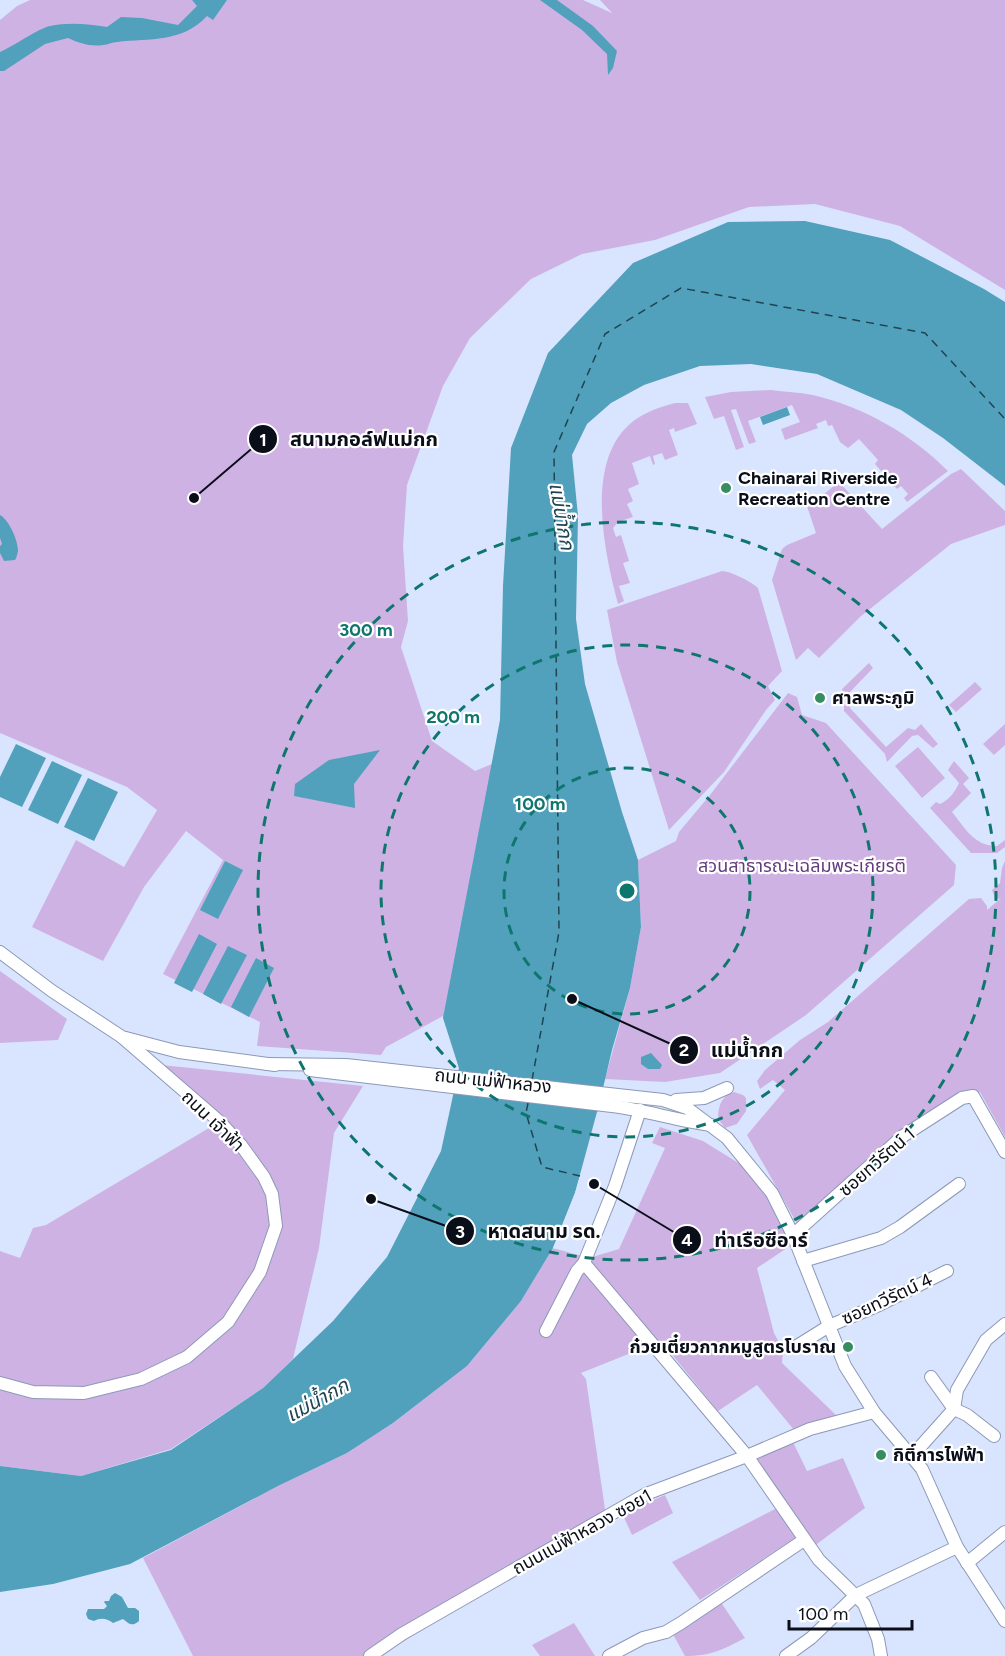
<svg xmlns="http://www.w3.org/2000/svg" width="1005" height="1656" font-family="Figtree,'Noto Sans Thai',sans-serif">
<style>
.green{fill:#cfb2e4}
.water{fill:#51a0bc}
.pier{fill:#d9e5fe}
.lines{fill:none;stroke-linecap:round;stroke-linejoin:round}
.ferry{stroke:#204451;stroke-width:1.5;stroke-dasharray:8 6;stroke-linecap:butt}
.minor-casing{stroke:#8c99b7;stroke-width:14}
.minor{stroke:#fff;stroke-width:12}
.ring{fill:none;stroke:#0f766e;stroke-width:3;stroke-dasharray:10 8}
.poi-dot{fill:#378d61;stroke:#fff;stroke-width:2}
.labels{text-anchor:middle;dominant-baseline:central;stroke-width:4.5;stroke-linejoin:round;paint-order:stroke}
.poi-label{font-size:18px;font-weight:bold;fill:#0a0e18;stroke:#fff;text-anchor:start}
.park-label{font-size:18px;fill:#653b7f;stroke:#fff}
.street-label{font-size:18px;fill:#0a0e18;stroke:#fff}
.water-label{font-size:20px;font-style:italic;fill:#204451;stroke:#fff}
.centre{fill:#0f766e;stroke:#fff;stroke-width:3}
.ring-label{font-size:18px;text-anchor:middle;font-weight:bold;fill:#0f766e;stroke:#fff;stroke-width:4.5;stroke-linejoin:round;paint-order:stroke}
.leader{fill:none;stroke:#0a0e18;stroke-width:2}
.callout-dot{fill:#0a0e18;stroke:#fff;stroke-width:2}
.mark-label{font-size:18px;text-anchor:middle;font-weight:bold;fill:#fff}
.callout-label{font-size:20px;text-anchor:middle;font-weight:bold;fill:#0a0e18;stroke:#fff;stroke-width:4.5;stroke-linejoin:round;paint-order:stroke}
</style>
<rect width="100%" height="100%" fill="#d9e5fe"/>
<g class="green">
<polygon points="30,0 583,0 612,13 600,0 1005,0 1005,290 900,226 815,204 749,207 655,240 582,254 531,279 470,338 443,386 407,485 403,546 408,621 401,647 432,741 475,771 492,764 486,822 497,927 451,1105 459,1068 443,1016 386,1047 381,1055 257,1046 260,1022 163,974 223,860 186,831 144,887 103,961 32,927 76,840 124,867 157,810 127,787 0,733 0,20 17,6"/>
<path d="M771 390C785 392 799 392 813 395 864 407 911 434 948 471L907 502 904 498 908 494 901 486 897 489 875 464 878 460 859 439 848 448 840 442 832 425 828 426 826 420 816 424 818 428 785 440 781 429 800 422 792 405 748 421 756 442 749 444 736 409 731 410 744 447 736 450 724 416 714 419 705 397 731 392Z"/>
<path d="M675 403H688L697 424 675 432 674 428 669 430 678 455 665 460 662 453 653 456 655 464 653 465 650 456 632 463 639 484 628 489 633 501 627 504 633 517 618 522 613 528 616 537 621 535 629 561 623 563 630 583 619 586 624 601 618 604C605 555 587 473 623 431 636 415 656 408 675 403Z"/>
<polygon points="961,469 1005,511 1005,525 951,544 860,617 819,658 808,648 796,660 772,580 782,549 787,545 816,533 805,500 824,494 839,482 882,529 951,474"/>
<path d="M722 571C730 571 752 582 758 588L782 671 768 686 775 700 766 710 724 772 669 830 617 662 607 610Z"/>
<polygon points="869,663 873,668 850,692 850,708 886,747 908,728 915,730 921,724 938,744 933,748 918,735 912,736 887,762 885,754 844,711 844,695 842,689"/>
<polygon points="975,682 982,689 956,712 949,705"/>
<polygon points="788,693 797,697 802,715 826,723 956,865 954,885 806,1015 720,1073 665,1082 605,1079 630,988 641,927 638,860 676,841 679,832 710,795"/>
<polygon points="1005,724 1005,745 994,755 983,744"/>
<polygon points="918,747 945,778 922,798 895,766"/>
<path d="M954 761 969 778 963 784 971 793 952 812C965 828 974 846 997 846L1005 840V847L997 853H971L930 808 936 802 940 804C949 800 955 792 959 783L948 770Z"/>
<polygon points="1005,861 1005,1137 980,1092 903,1136 800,1229 747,1135 785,1090 773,1080 760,1089 757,1081 765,1070 800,1040 828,1022 969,899 981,898 987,906 987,910 1001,898 996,900 992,890 1000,883 1002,868"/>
<polygon points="0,971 67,1019 58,1040 0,1043"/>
<polygon points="152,1064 363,1086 334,1133 319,1248 293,1359 263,1388 171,1449 81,1476 0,1466 0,1251 20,1258 33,1228 46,1225 219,1122"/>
<path d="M734 1092 743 1095 746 1098V1111L737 1124 725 1128 718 1119C718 1107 721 1096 734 1092Z"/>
<polygon points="660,1127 703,1141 745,1167 778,1213 790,1246 757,1268 774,1333 783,1350 782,1363 837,1416 794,1430 757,1385 718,1411 661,1341 581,1373 586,1379 606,1516 380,1656 193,1656 143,1558 278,1486 347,1453 393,1423 467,1366 521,1301 553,1248 589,1258 619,1249 665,1148 652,1143"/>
<polygon points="791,1438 807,1471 843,1458 865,1508 813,1547 747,1456"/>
<polygon points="665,1495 673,1513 632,1535 622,1513"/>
<polygon points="779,1507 797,1537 700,1600 672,1562"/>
<path d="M718 1598 745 1638C722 1650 711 1656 685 1656L670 1629Z"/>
<polygon points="574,1623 595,1656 540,1656 532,1645"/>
</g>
<g class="water">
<path d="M192 0H227L213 20 207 16C182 43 150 38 117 42 112 42 108 45 103 45 91 47 79 43 68 38L45 44 4 71H0V52C14 46 39 28 50 26 68 22 90 24 107 27L121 17 142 18 178 25 197 6Z"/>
<polygon points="540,0 557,0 593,26 617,51 613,68 608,75 607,54 582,30"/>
<polygon points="805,221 890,240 984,289 1005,302 1005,486 943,438 901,410 817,374 751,364 700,366 644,385 611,403 587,424 572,455 578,516 576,619 585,684 622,812 638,860 641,927 630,988 612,1050 591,1139 575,1193 553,1248 521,1301 467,1366 393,1423 347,1453 278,1486 130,1564 53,1584 0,1592 0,1466 81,1476 171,1450 263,1388 333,1321 387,1257 441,1151 459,1068 443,1018 500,720 503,586 511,448 548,353 633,263 728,222"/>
<polygon points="787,407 790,415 763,425 760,417"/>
<path d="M0 515C9 520 18 540 18 551 18 551 16 560 15 560L4 561 0 553V546L2 544 0 538Z"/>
<polygon points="16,744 46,758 22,807 0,797 0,777"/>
<polygon points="380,750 354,784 355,808 294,796 295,784 329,760"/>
<polygon points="52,761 82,775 58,824 28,810"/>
<polygon points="88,778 118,792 94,841 64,827"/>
<polygon points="225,861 243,870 218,919 200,910"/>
<polygon points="199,934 217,944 192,992 174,983"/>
<polygon points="228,946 247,955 221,1004 203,994"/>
<polygon points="256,958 274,968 249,1017 231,1007"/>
<polygon points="651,1053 662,1065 660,1069 648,1069 641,1064 641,1057"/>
<path d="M115 1593 122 1597 128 1608H135L139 1611V1621C132 1627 129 1624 123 1619L113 1623C108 1619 101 1617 94 1621L88 1619 86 1614 88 1609H104L107 1606 104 1602 105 1601H109L111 1596Z"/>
</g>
<polygon class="pier" points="597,1112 600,1113 594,1140 578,1193 556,1249 553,1248 575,1193"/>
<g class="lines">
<g class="ferry">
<polyline points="532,1080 559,932 554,452 605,334 681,288 925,333 1005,419"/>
<polyline points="528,1103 526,1113 542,1167 580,1176"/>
</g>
<g class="minor-casing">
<g id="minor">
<polyline points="0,952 52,991 122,1037 179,1052 275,1065"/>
<polyline points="267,1064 346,1065 663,1100 687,1108 727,1138 772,1193 793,1235 845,1366 874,1412 922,1469 957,1547 1005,1621"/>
<path d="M310 1070 612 1106C646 1110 677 1121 711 1125"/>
<polyline points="676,1100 704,1098 727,1088"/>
<polyline points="793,1235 903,1136 962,1098 973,1096 1005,1152"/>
<polyline points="803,1261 881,1238 900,1227 959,1184"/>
<polyline points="584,1263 747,1456 819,1560 864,1604 878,1639 881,1656"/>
<polyline points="546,1331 577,1271 584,1263 615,1186 640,1110"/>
<polyline points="797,1346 829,1326 879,1305 947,1271"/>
<polyline points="0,1383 33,1392 84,1393 141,1379 187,1357 228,1322 260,1272 276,1226 272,1194 264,1177 241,1145 220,1122 123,1038"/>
<polyline points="994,1436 967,1415 954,1409 957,1390 986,1340 1005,1324"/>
<polyline points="912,1456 954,1409 931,1377"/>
<polyline points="967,1563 1005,1532"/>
<polyline points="370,1656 402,1634 646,1494 747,1456 810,1429 874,1412"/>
<polyline points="609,1656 643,1638 666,1632 681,1623 804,1540"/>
<polyline points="786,1656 811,1638 856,1595 957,1547"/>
</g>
</g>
<use href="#minor" class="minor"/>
</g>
<g class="ring">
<circle cx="627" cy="891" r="123"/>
<circle cx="627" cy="891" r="246"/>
<circle cx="627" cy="891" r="369"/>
</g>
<g class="poi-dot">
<circle cx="726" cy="488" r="6"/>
<circle cx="820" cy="698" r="6"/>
<circle cx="848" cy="1347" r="6"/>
<circle cx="881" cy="1455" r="6"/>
</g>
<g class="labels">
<g class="poi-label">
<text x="738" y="478">Chainarai Riverside<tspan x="738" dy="21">Recreation Centre</tspan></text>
<text x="832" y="698">ศาลพระภูมิ</text>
<text x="836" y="1347" text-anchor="end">ก๋วยเตี๋ยวกากหมูสูตรโบราณ</text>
<text x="893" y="1455">กิติ์การไฟฟ้า</text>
</g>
<g class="park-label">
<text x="802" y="866">สวนสาธารณะเฉลิมพระเกียรติ</text>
</g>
<g class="street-label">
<text transform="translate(493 1081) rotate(6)">ถนน แม่ฟ้าหลวง</text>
<text transform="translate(213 1121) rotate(44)">ถนน เจ้าฟ้า</text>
<text transform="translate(877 1162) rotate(-41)">ซอยทวีรัตน์ 1</text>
<text transform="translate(887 1299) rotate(-25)">ซอยทวีรัตน์ 4</text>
<text transform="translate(582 1532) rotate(-29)">ถนนแม่ฟ้าหลวง ซอย1</text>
</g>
<g class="water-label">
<text transform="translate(562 516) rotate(80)">แม่น้ำกก</text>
<text transform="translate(317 1400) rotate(-29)">แม่น้ำกก</text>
</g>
</g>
<circle cx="627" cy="891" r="9" class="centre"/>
<g class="ring-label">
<text x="366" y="636">300 m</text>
<text x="453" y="723">200 m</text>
<text x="540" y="810">100 m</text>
</g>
<path class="leader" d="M194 498L263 439M572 999L684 1050M371 1199L460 1231M594 1184L687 1240"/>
<g class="callout-dot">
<circle cx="194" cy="498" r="6"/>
<circle cx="572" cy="999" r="6"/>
<circle cx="371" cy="1199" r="6"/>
<circle cx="594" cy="1184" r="6"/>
<circle cx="263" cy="439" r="15"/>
<circle cx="684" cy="1050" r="15"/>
<circle cx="460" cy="1231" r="15"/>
<circle cx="687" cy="1240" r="15"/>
</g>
<g class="mark-label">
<text x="263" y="446">1</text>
<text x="684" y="1056">2</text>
<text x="460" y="1238">3</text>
<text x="687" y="1246">4</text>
</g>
<g class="callout-label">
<text x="364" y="446">สนามกอล์ฟแม่กก</text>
<text x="747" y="1057">แม่น้ำกก</text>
<text x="544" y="1238">หาดสนาม รด.</text>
<text x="761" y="1247">ท่าเรือซีอาร์</text>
</g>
<path d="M789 1620v9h123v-9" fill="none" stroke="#0a0e18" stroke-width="3"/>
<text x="798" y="1620" font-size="18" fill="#0a0e18" stroke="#ffffff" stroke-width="4.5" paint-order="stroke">100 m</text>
</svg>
